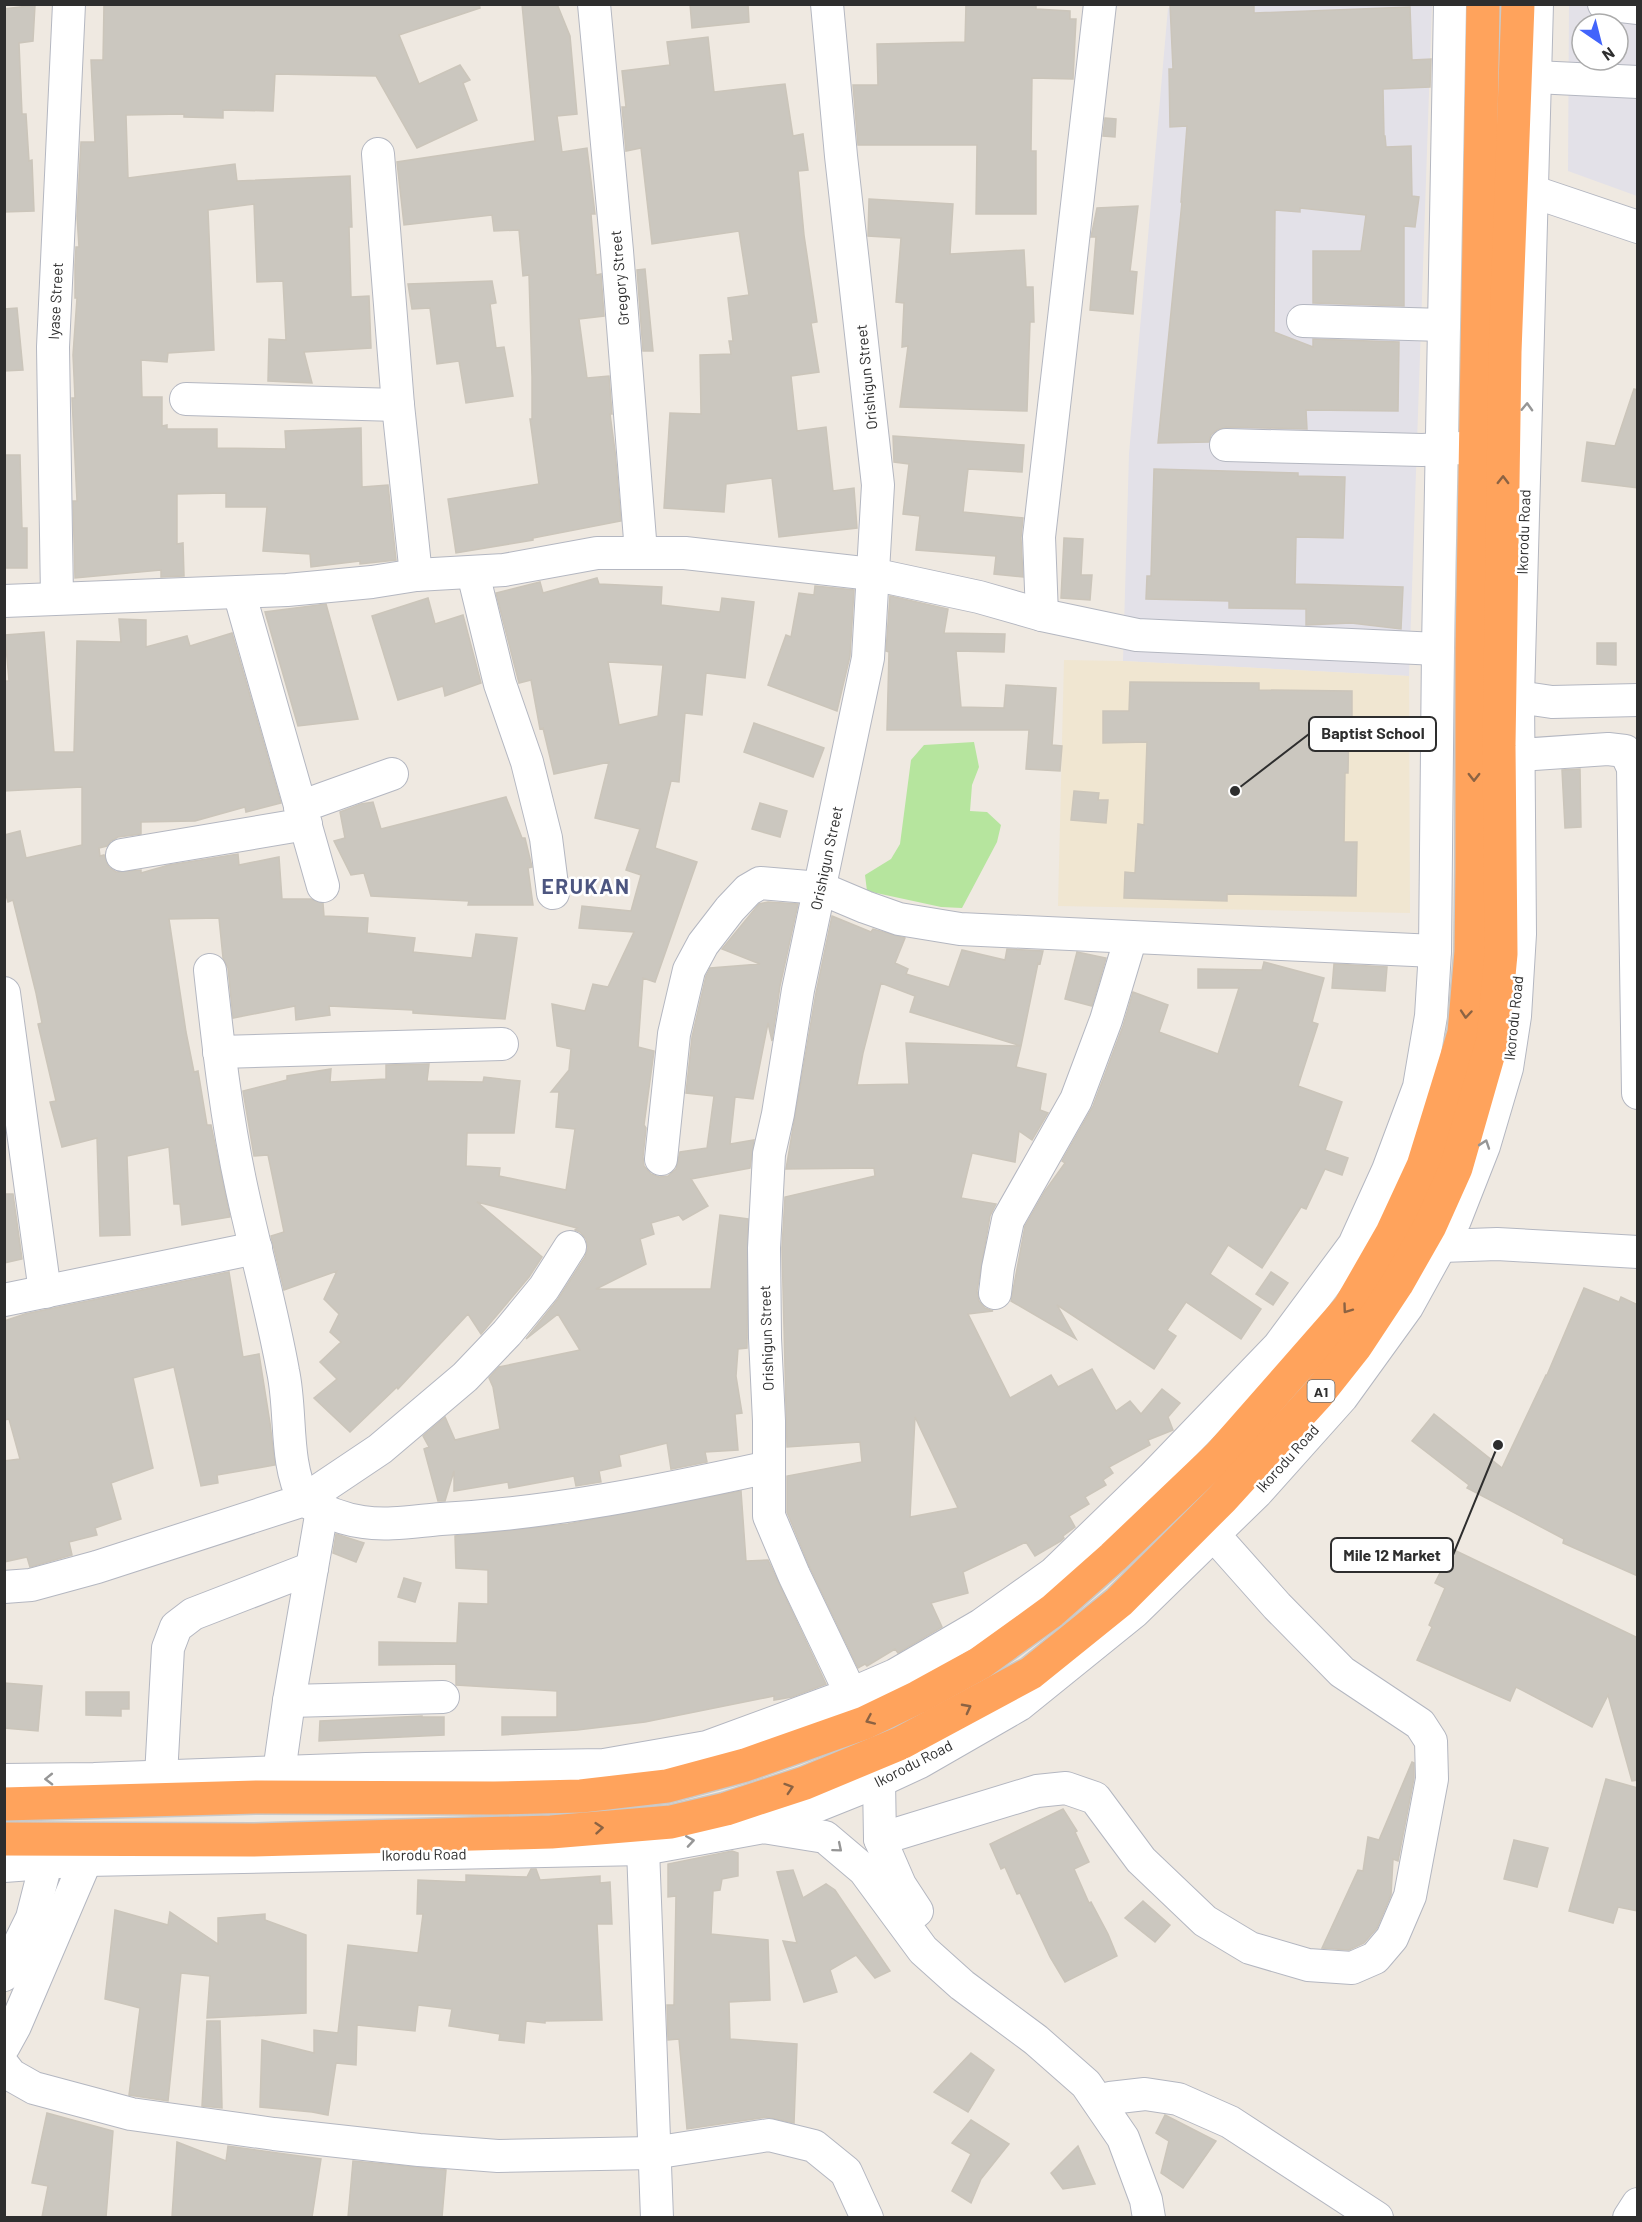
<svg xmlns="http://www.w3.org/2000/svg" width="1642" height="2222" font-family="Barlow,sans-serif">
<style>
.industrial{fill:#e3e1e8;fill-rule:evenodd}
.education{fill:#f0e6d1}
.green{fill:#b6e59e}
.building{fill:#cbc7bf;stroke:#cbc5ba;stroke-width:1.5;fill-rule:evenodd}
.lines{fill:none;stroke-linecap:round;stroke-linejoin:round}
.minor-casing{stroke:#b4b7c1;stroke-width:34}
.highway-casing{stroke:#c9c9c9;stroke-width:36}
.minor{stroke:#fff;stroke-width:32}
.highway{stroke:#ffa35c;stroke-width:33}
.oneway{stroke:#969696}
.oneway2{stroke:#8c6343}
.labels{text-anchor:middle;dominant-baseline:central;stroke-width:5;stroke-linejoin:round;paint-order:stroke}
.shield{fill:#fff;stroke:#6d6d6d;stroke-width:1.5}
.shield-label{font-size:14px;font-weight:bold;fill:#2e2e2e}
.street-label{font-size:15px;fill:#2e2e2e;stroke:#fff}
.district-label{font-size:21px;font-weight:bold;letter-spacing:1.5px;fill:#4d5680;stroke:#fff}
.leader{fill:none;stroke:#2e2e2e;stroke-width:2}
.callout-dot{fill:#2e2e2e;stroke:#fff;stroke-width:2}
.callout{fill:#fff;stroke:#2e2e2e;stroke-width:2}
.callout-label{font-size:16px;text-anchor:middle;font-weight:bold;fill:#2e2e2e}
</style>
<rect width="100%" height="100%" fill="#efe9e1"/>
<g class="industrial">
<polygon points="1262,4 1432,5 1409,676 1123,661 1129,454 1168,8"/>
<path d="M1569 5H1637V196L1568 171ZM1582 24H1618V60H1582Z"/>
</g>
<polygon class="education" points="1064,660 1123,661 1409,676 1410,913 1058,906"/>
<polygon class="green" points="974,742 979,767 972,785 970,811 987,812 1001,825 997,842 962,908 941,907 867,891 865,875 891,859 900,844 911,760 924,745"/>
<g class="building">
<polygon points="104,4 479,4 480,8 399,35 419,84 460,65 470,80 463,83 477,120 417,148 376,76 275,74 273,111 223,110 223,118 184,117 184,114 126,115 128,178 235,164 237,181 350,176 352,227 349,227 351,297 369,296 371,348 304,352 312,383 268,381 269,339 286,340 283,281 257,282 254,204 208,210 214,350 168,353 167,362 141,360 142,397 162,397 162,426 167,425 167,429 217,429 217,448 286,449 285,431 361,428 362,487 388,485 396,560 360,564 360,561 311,567 310,554 263,551 267,507 226,507 226,493 177,494 177,544 183,543 184,576 161,577 161,570 75,578 73,501 77,501 72,398 75,398 73,355 77,298 75,298 75,265 76,247 79,247 77,216 81,142 95,142 91,60 103,60"/>
<polygon points="522,4 557,4 570,36 577,114 557,116 562,152 587,148 595,214 591,214 596,275 601,274 604,316 579,319 587,378 609,376 612,414 610,414 615,451 621,521 533,538 533,540 456,553 448,499 539,484 530,419 532,419 532,377 529,275 523,276 519,230 494,231 492,215 404,225 397,162 535,141"/>
<polygon points="690,4 748,4 749,22 692,28"/>
<polygon points="966,4 1036,4 1036,9 1070,11 1070,19 1076,19 1073,79 1032,78 1031,151 1036,151 1036,214 976,214 977,145 858,145 853,85 878,85 877,44 965,42"/>
<polygon points="1170,4 1254,4 1254,13 1410,7 1412,60 1431,59 1430,87 1383,89 1384,136 1385,136 1386,147 1411,146 1412,196 1419,197 1415,227 1404,226 1404,306 1313,303 1313,251 1361,251 1366,215 1300,208 1300,212 1275,210 1274,332 1313,347 1313,339 1399,342 1398,411 1306,410 1307,429 1226,427 1217,430 1211,435 1209,442 1158,443 1182,202 1181,202 1187,126 1170,127 1169,69 1173,69"/>
<polygon points="35,5 33,41 19,43 22,114 26,114 29,161 32,160 34,211 4,212 4,9"/>
<polygon points="708,37 714,92 785,84 793,136 803,134 808,170 798,171 804,235 817,322 811,323 819,372 791,376 797,431 826,427 833,491 854,488 857,528 779,537 772,478 726,484 724,512 664,508 670,413 701,414 700,355 731,354 729,341 733,341 728,298 749,295 739,231 652,244 641,148 626,151 622,107 626,107 622,71 670,65 667,42"/>
<polygon points="1105,118 1116,119 1115,137 1103,136"/>
<polygon points="869,199 953,204 950,254 1024,250 1026,287 1033,287 1034,322 1030,322 1027,411 900,407 908,346 902,347 904,303 896,302 901,238 868,236"/>
<polygon points="1138,206 1130,271 1137,272 1133,314 1090,310 1096,237 1091,237 1097,208"/>
<polygon points="645,269 653,351 643,351 637,270"/>
<polygon points="492,281 496,303 490,304 496,348 504,347 513,396 466,403 459,361 437,364 430,308 412,309 408,284"/>
<polygon points="17,308 23,370 4,371 4,309"/>
<polygon points="1634,389 1638,390 1638,488 1582,481 1587,442 1615,446"/>
<polygon points="893,436 1024,445 1022,472 968,469 963,512 1023,518 1021,538 1023,577 994,574 996,556 916,550 920,516 903,514 909,464 894,462"/>
<polygon points="4,455 20,455 22,528 27,528 27,568 4,568"/>
<polygon points="1154,469 1298,473 1298,476 1345,477 1343,538 1296,537 1295,584 1403,587 1401,629 1351,623 1306,625 1306,609 1229,608 1229,601 1146,599 1147,576 1151,576"/>
<polygon points="1064,538 1083,539 1081,575 1092,575 1090,600 1061,598"/>
<path d="M597 578 599 584 662 587 661 605 720 612 722 598 754 602 745 678 706 673 702 715 685 713 679 782 671 781 655 848 697 862 655 982 643 978 638 1047 654 1051 644 1125 646 1128 643 1157 644 1166 651 1174 659 1177 668 1176 676 1169 680 1152 707 1148 714 1096 686 1093 692 1037 706 976 710 968 760 964 722 949 759 904 768 902 798 904 780 986 772 1041 768 1023 753 1099 735 1097 730 1144 754 1140 750 1168 691 1179 708 1206 683 1220 679 1215 651 1223 654 1234 640 1239 646 1264 596 1289H711L720 1215 748 1219 747 1348 738 1349 736 1376 742 1413 735 1414 738 1450 705 1452 707 1462 671 1469 667 1443 619 1455 621 1466 599 1471 601 1482 576 1486 574 1476 509 1488 508 1482 454 1491V1471L445 1501H438L424 1449 429 1447 423 1436 445 1417 455 1440 500 1429 493 1387 489 1378 499 1367 580 1350 558 1314 526 1339 558 1299 585 1257 588 1248 586 1239 580 1232 575 1230 577 1228 477 1202 542 1257 529 1277 481 1334 468 1314 398 1389 397 1387 350 1432 314 1398 337 1379 320 1362 341 1342 330 1332 339 1314 324 1299 337 1271 284 1290 271 1236 284 1232 268 1155 254 1156 243 1091 287 1080V1076L331 1069 330 1082 386 1079V1065L429 1064 427 1081 483 1082 484 1077 520 1081 514 1133H467L466 1166 500 1168 499 1176 566 1190 575 1129 556 1127 559 1092H551L569 1070 571 1049 557 1046 552 1004 585 1011 593 984 608 987 634 932 579 928 582 906 631 911 641 875 626 870 640 829 595 818 609 762 554 774 543 728 540 729 531 680 519 683 496 593 540 582 543 593ZM608 662 663 665 658 716 619 725Z"/>
<polygon points="815,586 854,590 850,656 837,711 768,685 786,635 791,637 799,593 814,595"/>
<polygon points="890,596 948,609 944,633 1005,634 1004,652 956,651 961,707 1004,708 1006,685 1056,688 1052,745 1062,746 1060,771 1026,769 1029,730 887,730 889,652 886,651"/>
<polygon points="428,598 435,624 463,615 481,683 445,696 443,686 398,700 372,616"/>
<polygon points="326,604 358,719 298,726 265,612"/>
<polygon points="119,619 146,620 146,647 187,636 190,646 232,633 281,803 246,812 245,807 195,821 141,822 141,834 118,837 111,841 107,846 99,848 100,856 104,855 109,867 116,872 141,870 141,873 169,865 238,854 239,865 279,857 282,899 311,899 323,903 324,916 368,918 367,933 415,938 413,952 472,958 476,934 517,938 505,1019 413,1013 413,1010 329,1006 330,1015 296,1020 295,1006 233,1018 228,968 223,958 219,918 169,919 186,1032 194,1072 198,1071 207,1125 211,1125 230,1217 182,1225 180,1204 174,1204 169,1147 127,1156 130,1235 100,1236 97,1138 62,1147 50,1102 56,1101 38,1024 42,1023 36,993 13,900 8,902 4,888 4,835 20,831 26,858 82,845 82,787 4,791 4,681 9,681 5,635 44,632 54,752 74,752 77,641 121,642"/>
<polygon points="1597,643 1616,643 1616,665 1597,664"/>
<polygon points="1130,682 1259,683 1259,690 1352,691 1352,719 1349,719 1348,773 1345,773 1344,842 1357,842 1356,896 1227,894 1227,901 1124,898 1125,872 1135,873 1138,824 1144,825 1147,742 1103,743 1103,711 1129,711"/>
<polygon points="754,723 824,748 813,777 744,752"/>
<polygon points="1580,769 1581,827 1565,828 1562,770"/>
<polygon points="1074,791 1099,793 1098,800 1108,800 1106,823 1071,820"/>
<polygon points="506,797 522,838 525,838 532,867 528,868 533,905 468,905 469,901 371,896 364,873 351,875 334,841 345,838 340,812 361,804 373,802 381,829"/>
<polygon points="760,803 787,811 780,837 752,829"/>
<path d="M832 916 871 932 873 929 905 938 895 963 908 969 906 974 949 987 962 950 1005 960 1007 949 1043 951 1040 964 1038 963 1021 1046 910 1012 915 996 881 983 863 1053 857 1085 909 1084 906 1043 1021 1046 1016 1067 1046 1074 1040 1110 1048 1113 1032 1140 1019 1131 1015 1162 972 1153 961 1198 996 1204 990 1216 977 1291 979 1301 985 1308 993 1311 968 1314 1010 1398 1051 1375 1058 1387 1092 1369 1116 1411 1130 1401 1141 1414 1162 1389 1180 1403 1168 1417 1173 1430 1148 1440 1150 1445 1109 1467 1113 1473 1103 1480 1106 1485 1085 1497 1089 1504 1069 1516 1075 1527 1063 1536 1064 1538 1061 1541 1035 1556 1026 1542 963 1572 968 1593 931 1603 942 1627 898 1653 895 1649 867 1666 865 1664 858 1668 810 1568 787 1512V1476L862 1462 860 1442 787 1447 782 1248 785 1197 875 1176 874 1168 786 1169 816 993ZM915 1417 958 1508 910 1517Z"/>
<polygon points="1077,952 1106,958 1092,1006 1065,999"/>
<polygon points="1264,962 1324,978 1312,1022 1318,1024 1298,1086 1342,1102 1325,1150 1348,1158 1342,1175 1325,1169 1306,1209 1301,1207 1262,1268 1228,1245 1210,1274 1261,1309 1241,1339 1186,1302 1167,1330 1176,1336 1154,1369 1057,1305 1076,1339 1011,1301 1025,1226 1045,1191 1065,1163 1062,1161 1093,1106 1123,1026 1133,992 1168,1005 1159,1032 1218,1054 1239,988 1198,988 1198,969 1262,970"/>
<polygon points="1334,964 1387,967 1385,991 1332,988"/>
<polygon points="4,1194 13,1194 22,1259 4,1263"/>
<polygon points="229,1272 243,1357 259,1354 270,1423 275,1465 217,1475 218,1483 201,1486 174,1367 133,1378 153,1468 111,1483 121,1519 95,1528 97,1535 69,1542 72,1555 30,1567 27,1557 4,1562 4,1461 20,1459 9,1419 4,1420 4,1321 25,1314"/>
<polygon points="1271,1272 1288,1283 1273,1305 1256,1294"/>
<polygon points="1584,1288 1619,1302 1621,1297 1638,1305 1638,1576 1563,1543 1564,1539 1467,1488 1469,1485 1412,1441 1434,1414 1502,1468 1546,1375 1547,1375"/>
<polygon points="741,1491 746,1561 768,1560 826,1684 792,1697 774,1700 774,1696 645,1722 577,1730 502,1735 502,1717 557,1717 557,1691 456,1685 456,1664 379,1665 379,1642 457,1643 459,1603 488,1604 488,1570 456,1568 455,1536 568,1524"/>
<polygon points="336,1534 364,1543 356,1562 333,1553"/>
<polygon points="1452,1549 1638,1638 1638,1780 1632,1781 1608,1695 1592,1727 1516,1687 1510,1701 1417,1660 1432,1627 1429,1625 1445,1588 1435,1583"/>
<polygon points="404,1578 421,1583 415,1602 398,1597"/>
<polygon points="4,1683 42,1686 38,1731 4,1728"/>
<polygon points="86,1692 129,1692 129,1709 121,1709 121,1716 86,1715"/>
<polygon points="422,1716 422,1717 444,1717 444,1735 319,1741 320,1721"/>
<polygon points="1412,1762 1414,1763 1414,1778 1398,1861 1393,1859 1391,1895 1377,1928 1364,1943 1349,1950 1322,1948 1358,1870 1363,1871 1368,1837 1379,1840"/>
<polygon points="1606,1779 1638,1788 1638,1911 1618,1907 1613,1923 1569,1911"/>
<polygon points="1063,1809 1077,1831 1075,1832 1089,1862 1074,1869 1089,1903 1091,1902 1108,1934 1117,1956 1065,1982 1050,1957 1020,1893 1017,1894 1005,1867 1001,1869 990,1844"/>
<polygon points="1514,1840 1548,1848 1537,1887 1504,1879"/>
<polygon points="732,1851 738,1853 738,1876 722,1879 720,1890 713,1891 711,1934 768,1940 770,2000 729,2002 730,2039 797,2044 794,2123 767,2117 687,2129 679,2039 668,2040 667,2005 674,2005 676,1896 668,1897 668,1864"/>
<polygon points="531,1869 536,1869 540,1880 600,1876 600,1883 610,1882 612,1924 597,1924 602,2020 545,2021 545,2023 526,2021 524,2043 499,2040 500,2034 449,2026 452,2009 418,2005 415,2031 357,2025 356,2065 336,2063 328,2115 312,2112 260,2107 262,2040 314,2053 314,2030 338,2033 348,1945 418,1953 423,1914 417,1914 418,1880 466,1882 466,1875 527,1877"/>
<polygon points="793,1870 803,1898 826,1884 835,1890 890,1971 875,1978 856,1955 830,1970 837,1992 804,2002 783,1941 797,1943 777,1872"/>
<polygon points="1143,1901 1170,1925 1155,1942 1125,1918"/>
<polygon points="115,1910 168,1925 170,1912 218,1944 218,1918 265,1914 265,1920 306,1935 306,2013 207,2018 210,1976 181,1973 168,2101 129,2095 140,2008 105,1999"/>
<polygon points="207,2021 220,2021 222,2108 202,2106"/>
<polygon points="971,2053 994,2070 968,2112 934,2092"/>
<polygon points="47,2113 113,2131 106,2217 42,2217 48,2186 32,2183"/>
<polygon points="1165,2115 1216,2141 1183,2188 1161,2173 1169,2141 1156,2133"/>
<polygon points="971,2120 1009,2144 981,2179 971,2203 952,2191 971,2154 952,2143"/>
<polygon points="177,2142 226,2161 228,2146 321,2159 312,2217 172,2217"/>
<polygon points="1078,2146 1095,2184 1063,2189 1051,2173"/>
<polygon points="353,2161 446,2170 442,2217 348,2217"/>
</g>
<g class="lines">
<g class="minor-casing">
<g id="minor">
<polyline points="594,4 617,251 641,552"/>
<polyline points="827,4 841,156 878,485 868,658 798,990 778,1114 769,1154 764,1248 765,1338 769,1421 769,1516 794,1575 851,1694"/>
<polyline points="1604,4 1638,8"/>
<polyline points="1535,77 1638,82"/>
<polyline points="378,154 398,405 416,575"/>
<polyline points="1531,191 1638,227"/>
<polyline points="1303,321 1444,325"/>
<polyline points="186,399 398,405"/>
<polyline points="1226,445 1422,450 1462,448"/>
<polyline points="473,573 500,684 527,762 546,838 553,893"/>
<polyline points="239,592 323,886"/>
<polyline points="57,598 53,347 69,4"/>
<polyline points="4,601 287,590 372,582 416,575 504,570 597,553 685,553 872,574 979,597 1042,615 1137,635 1438,649"/>
<polyline points="1042,615 1039,537 1100,4"/>
<polyline points="1518,697 1552,702 1638,700"/>
<polyline points="1519,755 1608,749 1625,751 1633,768 1638,1093"/>
<polyline points="300,807 392,774"/>
<polyline points="122,855 306,824"/>
<polyline points="4,993 45,1292"/>
<polyline points="219,1052 502,1044"/>
<polyline points="661,1159 674,1034 689,970 703,944 730,909 748,890 760,883 820,888 865,907 899,919 960,929 1435,951"/>
<polyline points="1442,1246 1497,1244 1638,1252"/>
<path d="M570 1247 544 1288 507 1333 465 1377 380 1449 304 1500C324 1512 341 1519 363 1522 388 1526 416 1521 441 1519 554 1513 659 1491 769 1467"/>
<polyline points="995,1293 998,1268 1008,1220 1076,1100 1106,1020 1131,937"/>
<polyline points="4,1300 256,1248"/>
<path d="M4 1587 31 1585 97 1567 304 1500C284 1461 292 1413 283 1371 272 1310 255 1250 242 1190 226 1117 218 1043 210 970"/>
<polyline points="289,1701 443,1697"/>
<polyline points="279,1772 289,1701 322,1510"/>
<polyline points="161,1776 168,1648 176,1627 193,1614 312,1568"/>
<polyline points="4,1780 94,1779 366,1769 604,1765 707,1747 851,1694 895,1675 981,1625 1054,1573 1152,1478 1279,1346 1354,1245 1388,1170 1419,1087 1431,1016 1435,951 1438,649 1450,4"/>
<polyline points="879,1781 880,1839 900,1885 917,1911"/>
<polyline points="764,1827 825,1837 864,1870 923,1950 962,1985 1036,2040 1086,2084 1123,2138 1146,2200 1149,2218"/>
<polyline points="880,1839 1037,1791 1066,1788 1095,1798 1141,1860 1205,1921 1250,1948 1308,1965 1352,1968 1375,1958 1392,1938 1410,1896 1432,1779 1431,1741 1420,1724 1342,1672 1277,1606 1213,1534"/>
<polyline points="643,1849 657,2218"/>
<polyline points="4,1866 86,1860 643,1849 764,1827 879,1781 920,1762 1019,1705 1134,1612 1257,1492 1342,1397 1407,1307 1455,1220 1484,1146 1507,1068 1515,1016 1520,934 1518,697 1537,4"/>
<polyline points="4,1975 32,1918 46,1863"/>
<polyline points="4,2046 15,2026 86,1860"/>
<polyline points="4,2066 11,2075 34,2088 131,2114 274,2134 419,2150 498,2156 653,2153 769,2135 814,2146 846,2172 867,2218"/>
<polyline points="1110,2098 1145,2094 1178,2099 1230,2122 1377,2218"/>
<polyline points="1629,2218 1638,2204"/>
</g>
</g>
<g class="highway-casing">
<g id="highway">
<polyline points="4,1804 257,1797 494,1798 581,1796 667,1786 745,1765 864,1723 918,1697 980,1663 1052,1611 1113,1557 1220,1455 1349,1308 1392,1233 1423,1166 1464,1033 1471,952 1472,871 1472,650 1483,4"/>
<polyline points="4,1839 252,1840 551,1832 671,1822 726,1809 805,1783 901,1743 1031,1673 1119,1602 1222,1499 1318,1394 1356,1346 1397,1284 1430,1226 1456,1168 1493,1039 1501,954 1499,746 1505,352 1518,4"/>
</g>
</g>
<use href="#minor" class="minor"/>
<use href="#highway" class="highway"/>
</g>
<defs><path id="oneway-chevron" d="M-2-3.5L2.5 0L-2 3.5" fill="none" stroke-width="1.6" stroke-linecap="round" stroke-linejoin="round" transform="scale(1.5)"/></defs>
<g class="oneway">
<use href="#oneway-chevron" transform="translate(1527 407) rotate(-88)"/>
<use href="#oneway-chevron" transform="translate(1485 1144) rotate(-71)"/>
<use href="#oneway-chevron" transform="translate(49 1779) rotate(179)"/>
<use href="#oneway-chevron" transform="translate(690 1841) rotate(-9)"/>
<use href="#oneway-chevron" transform="translate(838 1848) rotate(40)"/>
</g>
<g class="oneway2">
<use href="#oneway-chevron" transform="translate(1503 480) rotate(-89)"/>
<use href="#oneway-chevron" transform="translate(1474 777) rotate(90)"/>
<use href="#oneway-chevron" transform="translate(1466 1014) rotate(95)"/>
<use href="#oneway-chevron" transform="translate(1347 1309) rotate(126)"/>
<use href="#oneway-chevron" transform="translate(967 1708) rotate(-28)"/>
<use href="#oneway-chevron" transform="translate(870 1720) rotate(156)"/>
<use href="#oneway-chevron" transform="translate(789 1788) rotate(-18)"/>
<use href="#oneway-chevron" transform="translate(599 1828) rotate(-5)"/>
</g>
<g class="labels">
<rect class="shield" x="1307.5" y="1380" width="27" height="22" rx="4.5"/>
<g class="shield-label">
<text x="1321" y="1391">A1</text>
</g>
<g class="street-label">
<text transform="translate(619 278) rotate(-95)">Gregory Street</text>
<text transform="translate(55 301) rotate(-87)">Iyase Street</text>
<text transform="translate(866 377) rotate(-96)">Orishigun Street</text>
<text transform="translate(1523 532) rotate(-88)">Ikorodu Road</text>
<text transform="translate(826 858) rotate(-78)">Orishigun Street</text>
<text transform="translate(1513 1018) rotate(-84)">Ikorodu Road</text>
<text transform="translate(766 1338) rotate(-92)">Orishigun Street</text>
<text transform="translate(1287 1458) rotate(-48)">Ikorodu Road</text>
<text transform="translate(913 1763) rotate(-27)">Ikorodu Road</text>
<text transform="translate(424 1854) rotate(-1)">Ikorodu Road</text>
</g>
<g class="district-label">
<text x="586" y="885">ERUKAN</text>
</g>
</g>
<path class="leader" d="M1235 791L1309 734M1498 1445L1453 1555"/>
<g class="callout-dot">
<circle cx="1235" cy="791" r="6"/>
<circle cx="1498" cy="1445" r="6"/>
</g>
<g class="callout">
<rect x="1309" y="717" width="127" height="34" rx="6"/>
<rect x="1331" y="1538" width="122" height="34" rx="6"/>
</g>
<g class="callout-label">
<text x="1373" y="739">Baptist School</text>
<text x="1392" y="1561">Mile 12 Market</text>
</g>
<rect width="1642" height="2222" fill="none" stroke="#2e2e2e" stroke-width="12"/>
<g transform="translate(1600 42) rotate(145)"><circle r="28" fill="#ffffff" stroke="#ababab" stroke-width="1.5"/>
<path d="M0-4.5L10 22L0 15L-10 22Z" fill="#4264fb"/>
<text y="-9" font-size="16" font-weight="bold" text-anchor="middle" fill="#2e2e2e">N</text>
</g>
</svg>
